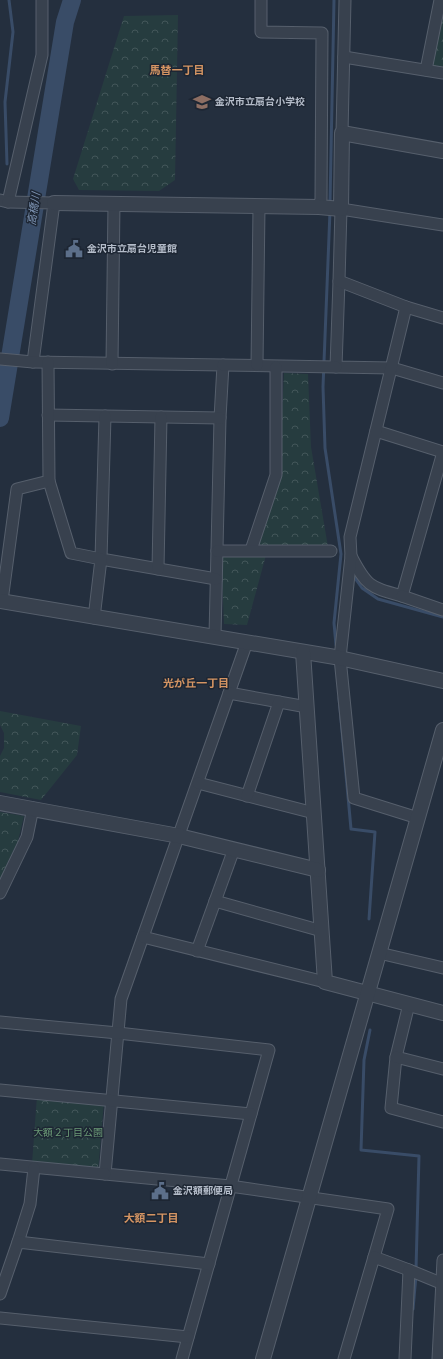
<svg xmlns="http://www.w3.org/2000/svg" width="443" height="1359" font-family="'Nunito Sans','Noto Sans JP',sans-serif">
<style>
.forest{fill:url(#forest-crowns)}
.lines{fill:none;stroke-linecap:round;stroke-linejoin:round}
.stream{stroke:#394c67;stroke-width:3}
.river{stroke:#394c67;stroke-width:18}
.minor-casing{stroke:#565f6c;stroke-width:13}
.tertiary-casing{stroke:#565f6c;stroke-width:16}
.minor{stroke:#38414e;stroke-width:11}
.tertiary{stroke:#38414e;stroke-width:14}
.labels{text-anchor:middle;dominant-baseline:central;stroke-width:3;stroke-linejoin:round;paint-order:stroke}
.poi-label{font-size:10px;font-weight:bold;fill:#b4bcc9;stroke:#1d2633;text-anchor:start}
.park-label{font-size:10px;fill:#6b9a76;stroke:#1d2633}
.neighbourhood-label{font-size:11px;font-weight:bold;fill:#d59563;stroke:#1d2633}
.water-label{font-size:11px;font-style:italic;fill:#7c92b1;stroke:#1d2633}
</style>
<defs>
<pattern id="forest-crowns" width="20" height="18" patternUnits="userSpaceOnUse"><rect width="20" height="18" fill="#263c3f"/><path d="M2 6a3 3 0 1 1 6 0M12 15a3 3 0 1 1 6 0" fill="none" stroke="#435659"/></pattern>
</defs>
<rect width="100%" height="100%" fill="#242f3e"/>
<g class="forest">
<polygon points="443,13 443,69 431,67"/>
<polygon points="178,15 175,180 159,191 79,190 73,179 124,16"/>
<polygon points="284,373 308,374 311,447 328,547 258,545 279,474"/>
<polygon points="221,554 266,555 247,625 224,624"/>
<polygon points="0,711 81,726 77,755 41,800 0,792 0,756 4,748 4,733 0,725"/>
<polygon points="0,812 24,816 18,841 0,879"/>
<polygon points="37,1096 104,1101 98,1171 32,1164"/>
</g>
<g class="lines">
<g class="stream">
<polyline points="7,164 5,102 13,32 9,0"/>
<polyline points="330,203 334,0"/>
<polyline points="330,211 323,387 325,448 341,554 334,623 336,645"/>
<polyline points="352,574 362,588 378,599 443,617"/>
<polyline points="339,698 351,829 375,832 369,919"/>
<polyline points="370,1030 364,1060 361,1150 419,1156 416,1269"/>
<polyline points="413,1309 416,1275"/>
</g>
<polyline class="river" points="0,418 65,22 72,0"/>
<g class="minor-casing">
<g id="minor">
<polyline points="261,0 261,32 322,33 321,199 319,207"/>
<polyline points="344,57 443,73"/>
<polyline points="426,70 440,0"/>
<polyline points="342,133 345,0"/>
<polyline points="0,200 8,202 42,55 42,0"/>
<polyline points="8,202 54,203 33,362"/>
<polyline points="339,281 336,367 392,368 443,383"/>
<polyline points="406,307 443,318"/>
<polyline points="0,359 33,362 223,365 220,418 215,636"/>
<polyline points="112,364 114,203"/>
<polyline points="223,365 336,367"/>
<polyline points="257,365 259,207"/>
<polyline points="48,415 220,418"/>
<polyline points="105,416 101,559 216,579"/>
<polyline points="49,481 71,553 101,559 94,618"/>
<polyline points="251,550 276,475 276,367"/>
<polyline points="217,551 331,551"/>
<path d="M351 556C367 587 370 587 402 596L443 452 376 431"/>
<polyline points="158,569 161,417"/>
<polyline points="402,596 443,610"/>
<polyline points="2,601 17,489 49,481 48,362"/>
<polyline points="247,642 121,999 105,1174 230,1186 388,1209 374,1257"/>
<polyline points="229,693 307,707"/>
<polyline points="198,783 314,813"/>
<polyline points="247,796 279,702"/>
<polyline points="418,818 354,798 340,658 351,556 350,537 406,307 339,281 341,209 443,225"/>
<polyline points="0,893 27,837 33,808"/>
<polyline points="215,901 322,931"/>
<polyline points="143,937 325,982"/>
<polyline points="197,951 234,849"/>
<polyline points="379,953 443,968"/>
<polyline points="409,1004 396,1057 391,1108 443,1122"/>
<polyline points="0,1022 118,1033 269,1050 182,1359"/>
<polyline points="396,1057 443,1069"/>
<polyline points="0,1090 251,1114"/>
<polyline points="0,1164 105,1174"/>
<polyline points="18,1242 30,1204 34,1168"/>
<polyline points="0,1294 18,1242 209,1264"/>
<polyline points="0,1318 188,1337"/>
<polyline points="344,1359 374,1257 409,1270"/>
<polyline points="405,1359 409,1270 443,1284"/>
<polyline points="438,1359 443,1260"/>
</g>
</g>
<g class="tertiary-casing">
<g id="tertiary">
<polyline points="54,203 319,207 341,209 342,133 443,151"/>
<polyline points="0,601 335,657 443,681"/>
<polyline points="303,652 325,982 443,1013"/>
<polyline points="0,803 179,836 318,870"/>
<polyline points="263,1359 443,730"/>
</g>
</g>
<use href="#minor" class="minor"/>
<use href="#tertiary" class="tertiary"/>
</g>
<defs>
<g id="school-bare" transform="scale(1.38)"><path d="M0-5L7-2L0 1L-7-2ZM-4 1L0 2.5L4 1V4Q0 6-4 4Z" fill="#8d6e63" stroke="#1d2633" stroke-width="2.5" paint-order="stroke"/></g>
<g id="civic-bare" transform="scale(1.38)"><path d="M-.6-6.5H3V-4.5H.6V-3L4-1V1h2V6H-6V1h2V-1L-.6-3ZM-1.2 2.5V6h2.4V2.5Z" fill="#5c6f8a" stroke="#1d2633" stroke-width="2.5" paint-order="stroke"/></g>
</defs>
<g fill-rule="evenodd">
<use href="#school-bare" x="202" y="102"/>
<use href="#civic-bare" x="74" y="249"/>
<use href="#civic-bare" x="160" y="1191"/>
</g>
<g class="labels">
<g class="poi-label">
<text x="215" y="102">金沢市立扇台小学校</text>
<text x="87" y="249">金沢市立扇台児童館</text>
<text x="173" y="1191">金沢額郵便局</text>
</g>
<g class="park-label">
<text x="68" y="1133">大額２丁目公園</text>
</g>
<g class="neighbourhood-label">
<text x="177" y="70">馬替一丁目</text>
<text x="196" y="683">光が丘一丁目</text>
<text x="151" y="1218">大額二丁目</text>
</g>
<g class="water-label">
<text transform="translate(34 209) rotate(-81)">高橋川</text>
</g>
</g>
</svg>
